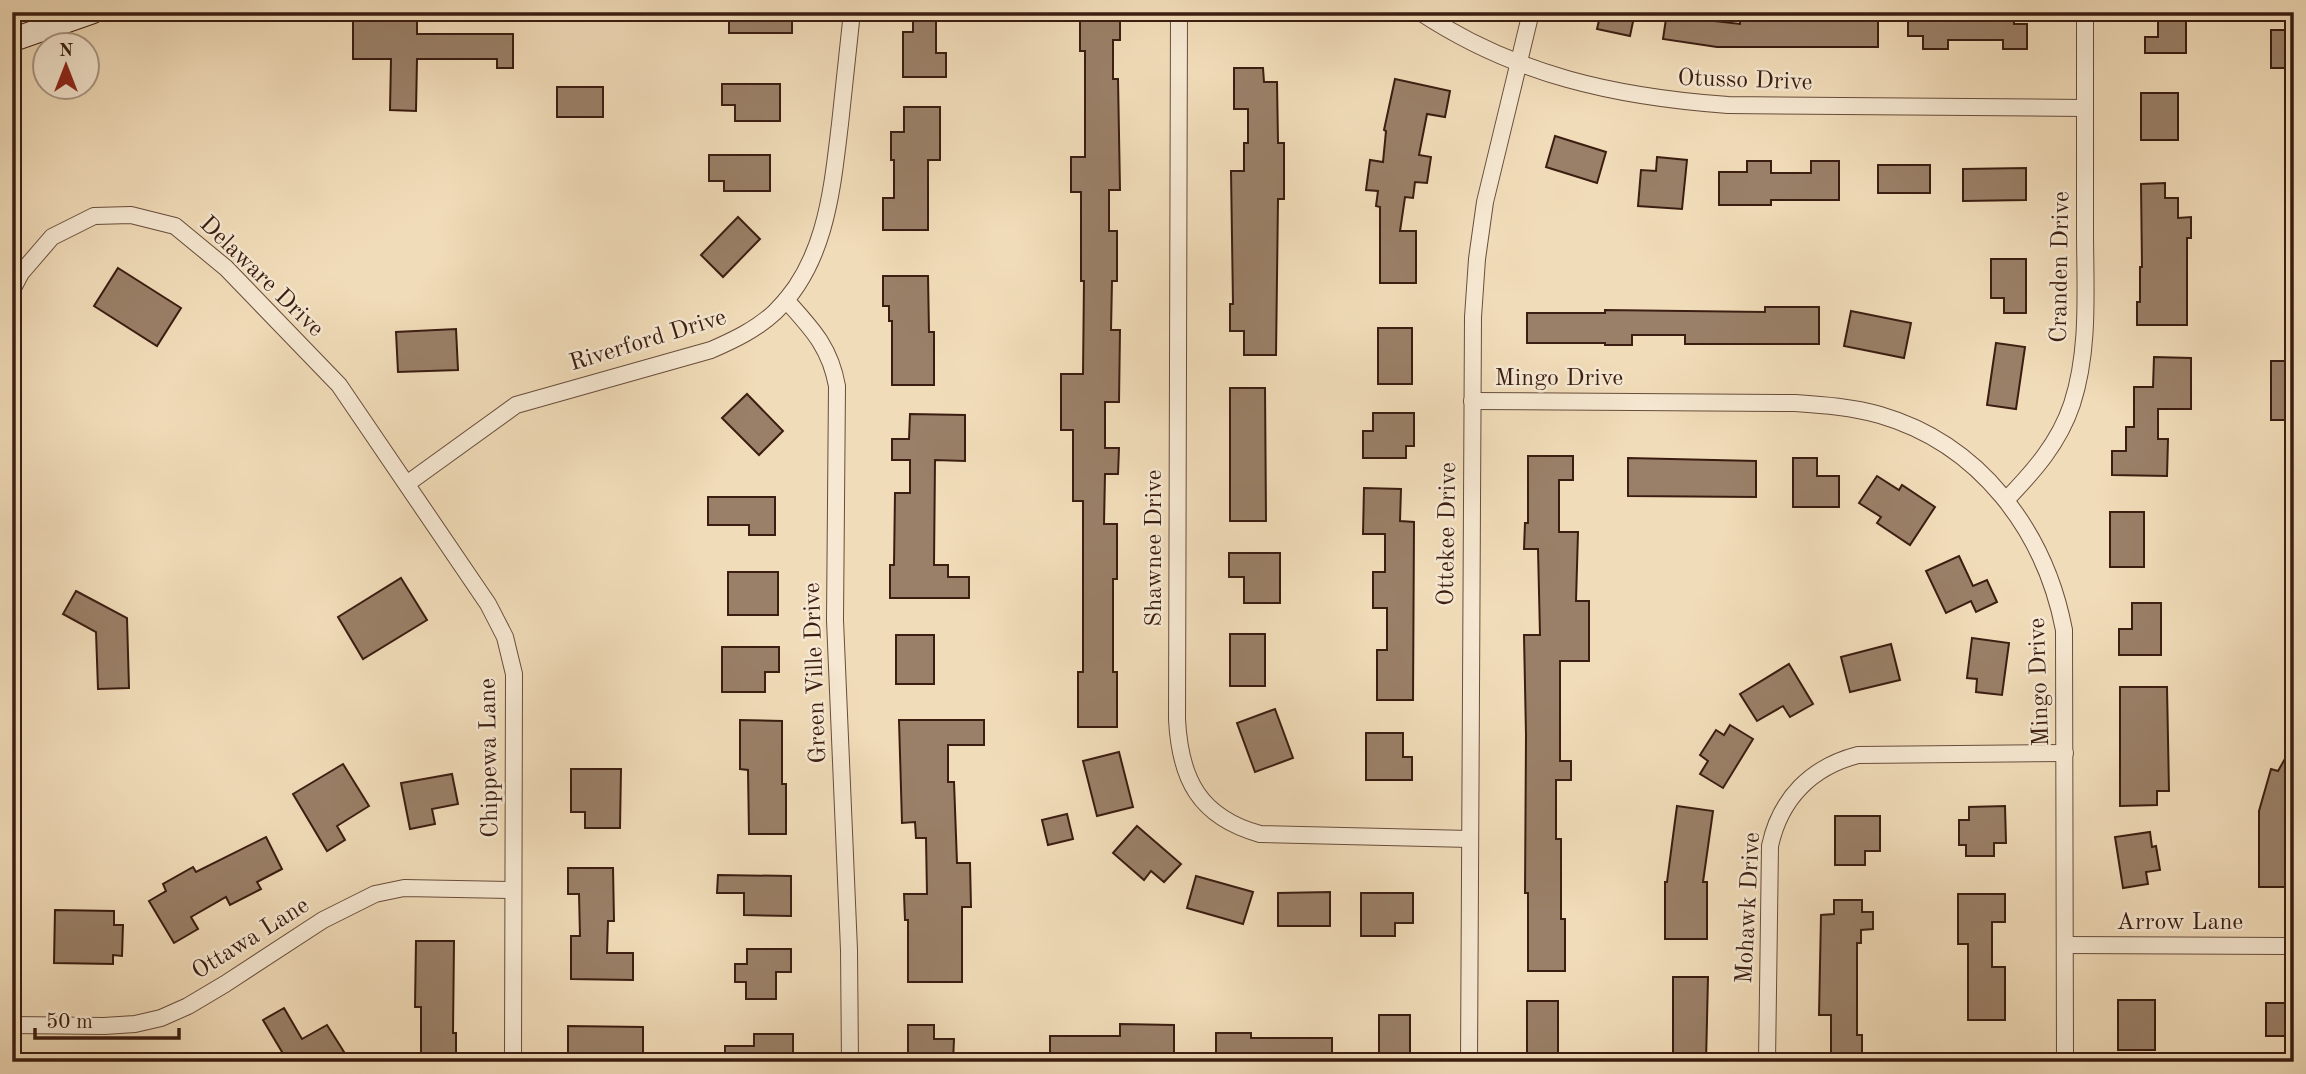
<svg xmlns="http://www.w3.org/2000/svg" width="2306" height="1074" font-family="'Old Standard TT',serif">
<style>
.building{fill:#9a8068;stroke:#3b1d11;stroke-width:2}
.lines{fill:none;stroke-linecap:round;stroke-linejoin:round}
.minor-casing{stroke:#684d3b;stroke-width:18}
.secondary-casing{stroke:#3b1d11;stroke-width:25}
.minor{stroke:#f6e8d2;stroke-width:16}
.secondary{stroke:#f6e8d2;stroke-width:23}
.labels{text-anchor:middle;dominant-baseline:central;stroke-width:5;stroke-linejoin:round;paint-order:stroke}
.street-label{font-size:24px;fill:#3b1d11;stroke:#f6e8d2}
</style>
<rect width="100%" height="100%" fill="#f1dcb9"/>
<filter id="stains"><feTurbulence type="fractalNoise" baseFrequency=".00286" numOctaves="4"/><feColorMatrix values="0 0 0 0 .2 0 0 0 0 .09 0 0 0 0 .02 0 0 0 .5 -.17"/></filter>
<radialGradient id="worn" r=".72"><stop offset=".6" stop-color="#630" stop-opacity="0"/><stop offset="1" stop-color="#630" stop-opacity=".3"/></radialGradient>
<g class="building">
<polygon points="385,12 409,12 409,16 417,16 417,34 513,34 513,68 497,68 497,59 417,59 416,111 390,110 391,59 353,59 353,16 385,17"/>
<rect x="729" y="12" width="63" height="21"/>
<polygon points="913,12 936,12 936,53 946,53 946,77 903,77 903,32 913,32"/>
<polygon points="1080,12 1120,12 1120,40 1113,40 1113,79 1118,79 1120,190 1109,190 1109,231 1117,231 1117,281 1112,281 1111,330 1120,330 1119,402 1105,402 1105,448 1119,448 1118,474 1105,474 1104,524 1117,524 1117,579 1113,579 1113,672 1117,672 1117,727 1078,727 1078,672 1083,672 1083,501 1073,501 1073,430 1061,430 1061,374 1083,374 1084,281 1081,281 1081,192 1071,192 1071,157 1085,157 1085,51 1080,51"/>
<polygon points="1601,12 1635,12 1630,36 1597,29"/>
<polygon points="1667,12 1707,12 1706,20 1740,24 1740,19 1763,18 1878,19 1878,47 1717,47 1663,39"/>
<polygon points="1908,12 2014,12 2014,24 2027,24 2027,49 2003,49 2003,40 1948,40 1948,49 1923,49 1923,36 1908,36"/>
<polygon points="2158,15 2186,15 2186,53 2145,53 2145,37 2158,37"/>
<rect x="2271" y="30" width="23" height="38"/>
<polygon points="1234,68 1263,68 1264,82 1277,82 1278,143 1284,143 1284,199 1278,199 1276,355 1244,355 1244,331 1230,331 1230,304 1233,304 1231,171 1244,171 1244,143 1248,143 1248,109 1234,109"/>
<polygon points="1395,79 1450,91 1445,117 1427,114 1419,155 1431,157 1427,183 1415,182 1413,198 1405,197 1400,231 1416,231 1416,283 1380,283 1380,207 1376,206 1378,191 1366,190 1370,160 1383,162 1386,131 1384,130"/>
<polygon points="722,84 780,84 780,121 735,121 735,105 722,105"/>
<rect x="557" y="87" width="46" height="30"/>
<rect x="2141" y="93" width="37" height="47"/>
<polygon points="904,107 940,107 940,160 928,160 928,230 883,230 883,198 894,198 894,160 891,160 891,132 904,132"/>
<polygon points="1555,136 1606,152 1597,183 1546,167"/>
<polygon points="709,155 770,155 770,191 724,191 724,181 709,181"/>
<polygon points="1657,157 1687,160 1682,209 1638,206 1641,170 1656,171"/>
<polygon points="1747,161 1771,161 1771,173 1811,173 1811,161 1839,161 1839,200 1771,200 1771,205 1719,205 1719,172 1747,172"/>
<rect x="1878" y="165" width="52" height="28"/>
<polygon points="2026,168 2026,200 1963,201 1963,169"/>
<polygon points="2165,183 2165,198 2178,198 2178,218 2191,217 2191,238 2187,238 2187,325 2137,325 2137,302 2140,302 2140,267 2142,267 2141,184"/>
<polygon points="738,217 760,239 723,277 701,255"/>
<polygon points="1991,259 2026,259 2026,313 2004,313 2004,298 1991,298"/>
<polygon points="118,268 181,308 157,346 94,306"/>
<polygon points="883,276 928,276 929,332 934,332 934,385 892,385 892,321 889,321 889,306 883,306"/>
<polygon points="1765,307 1819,307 1819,344 1685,344 1685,335 1632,335 1632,345 1605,345 1605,343 1527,343 1527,313 1605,313 1605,310 1765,312"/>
<polygon points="1851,311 1911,323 1904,358 1844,346"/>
<rect x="1378" y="328" width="34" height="56"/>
<polygon points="456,329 458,370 398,372 396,332"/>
<polygon points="1996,343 2025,347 2016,409 1987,405"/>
<polygon points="2154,357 2191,358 2191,409 2158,409 2158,439 2168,439 2167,476 2112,475 2112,451 2126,451 2126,427 2134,427 2134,387 2153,387"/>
<rect x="2271" y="361" width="23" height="59"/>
<polygon points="1230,388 1265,388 1266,521 1230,521"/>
<polygon points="747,394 783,431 759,455 722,418"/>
<polygon points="1373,413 1414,413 1414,446 1406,446 1406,458 1363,458 1363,431 1373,431"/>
<polygon points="910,414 965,415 965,461 935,460 934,565 948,565 948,577 969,577 969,598 890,598 890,565 894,565 895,493 910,493 910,460 892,460 892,439 909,439"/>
<polygon points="1528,456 1573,456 1573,480 1559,480 1559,532 1578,532 1576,601 1589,601 1589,661 1560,661 1560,761 1571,761 1571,780 1556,780 1556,839 1561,839 1561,919 1565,919 1565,971 1528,971 1528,893 1525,893 1526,735 1524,635 1540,635 1538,549 1524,549 1525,523 1528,523"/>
<polygon points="1628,458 1756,461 1756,497 1628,496"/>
<polygon points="1793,458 1817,458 1817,476 1839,476 1839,507 1793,507"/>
<polygon points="1877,476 1899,490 1902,485 1935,507 1910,545 1877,523 1881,517 1859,503"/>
<polygon points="1364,488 1401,489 1400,521 1414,522 1413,700 1377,700 1377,650 1387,650 1387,608 1373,608 1373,572 1385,572 1385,534 1363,534"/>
<polygon points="708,497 775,497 775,535 749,535 749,525 708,525"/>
<rect x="2110" y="512" width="34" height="55"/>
<polygon points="1229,553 1280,553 1280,603 1244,603 1244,577 1229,577"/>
<polygon points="1959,556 1973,586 1987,580 1997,602 1976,612 1971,601 1946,613 1926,571"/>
<rect x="728" y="572" width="50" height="43"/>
<polygon points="401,578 427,620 363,659 338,617"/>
<polygon points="76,591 127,618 129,688 98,689 96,632 63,614"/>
<polygon points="2132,603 2161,603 2161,655 2119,655 2119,629 2132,629"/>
<rect x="1230" y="634" width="35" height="52"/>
<rect x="896" y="635" width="38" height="49"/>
<polygon points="1972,638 2009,643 2002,695 1976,692 1977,679 1967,678"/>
<polygon points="1891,644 1900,680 1850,692 1841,657"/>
<polygon points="722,647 779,647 779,672 765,672 765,692 722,692"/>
<polygon points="1789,664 1813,704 1790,717 1783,706 1757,721 1740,694"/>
<polygon points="2120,687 2167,687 2169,791 2157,791 2157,805 2120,806"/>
<polygon points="1275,709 1293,758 1255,772 1237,723"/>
<polygon points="740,720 782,721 782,784 786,784 786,834 749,834 748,770 740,769"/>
<polygon points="899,720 984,720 984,745 948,745 948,782 954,782 957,863 970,863 971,907 962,907 962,982 908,982 908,920 905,920 904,894 927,894 926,838 916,838 915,822 902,823"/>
<polygon points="1730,725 1753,739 1723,788 1700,774 1708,761 1700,755 1716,730 1724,735"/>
<polygon points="1366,733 1403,733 1403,757 1412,757 1412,780 1366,780"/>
<polygon points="2294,743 2294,887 2259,887 2259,811 2271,769 2278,771"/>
<polygon points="1119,752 1133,807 1097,816 1083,761"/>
<polygon points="343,764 369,806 337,826 345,840 327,851 293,794"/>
<polygon points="571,769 621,769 620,828 585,828 585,812 571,812"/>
<polygon points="452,774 458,804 432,809 435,824 410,829 401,783"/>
<polygon points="1677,806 1713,811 1703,882 1707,882 1707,939 1665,939 1665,882 1667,882"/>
<polygon points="2005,806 2006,843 1994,843 1994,856 1966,856 1966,845 1959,845 1959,820 1969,820 1969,807"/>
<polygon points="1067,814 1073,839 1048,845 1042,820"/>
<polygon points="1835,816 1880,816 1880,851 1865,851 1865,865 1835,865"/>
<polygon points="1137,826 1181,864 1164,882 1151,871 1144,880 1113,853"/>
<polygon points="2150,832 2152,847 2156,846 2160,870 2146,872 2148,884 2123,888 2115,837"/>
<polygon points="266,837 282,869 257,882 261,889 230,905 226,897 191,917 198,929 174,943 149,901 166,891 163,884 193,867 196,872"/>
<polygon points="568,868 613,868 614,921 608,921 607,953 633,953 633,980 571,979 571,936 580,936 579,894 568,894"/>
<polygon points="718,875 791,876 791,916 744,915 744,893 717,893"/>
<polygon points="1196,876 1253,892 1243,924 1187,908"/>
<polygon points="1330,892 1330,926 1278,926 1278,893"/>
<polygon points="1361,893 1413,893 1413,923 1395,923 1395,936 1361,936"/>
<polygon points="1958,894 2005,894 2005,922 1992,922 1992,967 2005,967 2005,1020 1968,1020 1968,944 1958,944"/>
<polygon points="1834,900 1862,900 1862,912 1873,912 1873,929 1861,930 1861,943 1857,943 1857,1035 1862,1035 1862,1062 1831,1062 1831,1015 1819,1015 1821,915 1834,914"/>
<polygon points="55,910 114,911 114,925 123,925 122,956 113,955 113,964 54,963"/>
<polygon points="416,941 454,941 453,1033 456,1033 456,1062 421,1062 421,1007 415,1007"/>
<polygon points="747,949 791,949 791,972 776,972 776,999 746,999 746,982 735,982 735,964 747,964"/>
<polygon points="1673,977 1708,977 1706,1062 1673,1062"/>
<rect x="2118" y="1000" width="37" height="50"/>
<rect x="1527" y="1001" width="31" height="54"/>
<rect x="2266" y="1003" width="28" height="33"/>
<polygon points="284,1008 302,1039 327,1025 344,1052 327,1062 288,1062 263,1020"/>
<rect x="1379" y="1015" width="31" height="47"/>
<polygon points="1120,1024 1174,1025 1174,1062 1050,1062 1050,1036 1120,1036"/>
<polygon points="908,1025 934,1025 934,1039 954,1039 953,1062 908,1062"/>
<polygon points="568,1026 643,1027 643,1062 568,1062"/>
<polygon points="1216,1033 1251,1033 1251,1038 1332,1038 1332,1062 1216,1062"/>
<polygon points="754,1034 793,1034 793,1062 725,1062 725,1046 754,1046"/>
</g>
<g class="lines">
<g class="minor-casing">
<g id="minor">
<path d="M1179 12 1177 719C1180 779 1199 817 1260 834L1470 839"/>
<path d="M1420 12C1515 75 1616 97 1728 105L2085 108"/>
<polyline points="12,290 21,273 52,237 94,216 131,215 175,226 226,268 339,385 488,604 505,637 514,674 513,1062"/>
<path d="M786 300C812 329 830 347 837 386L835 620 849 950 850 1062"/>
<path d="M1472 401 1795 403C1824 405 1852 407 1880 415 1980 444 2045 531 2064 630L2065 1062"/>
<path d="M408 483 516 405 711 350C734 340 757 329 775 312 826 263 832 190 840 124 844 87 848 50 852 12"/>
<path d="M2006 500C2034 471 2059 443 2072 404 2090 349 2085 288 2085 230 2085 158 2085 85 2085 12"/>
<polyline points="2066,945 2294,946"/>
<polyline points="12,1025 104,1026 135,1024 161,1018 188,1006 225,984 323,920 375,894 404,888 513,890"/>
<polyline points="1469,1062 1473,317 1477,259 1485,202 1531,12"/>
<path d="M1767 1062 1770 846C1780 799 1811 767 1858 755L2065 753"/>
</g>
</g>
<g class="secondary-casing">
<polyline id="secondary" points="12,40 92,12"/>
</g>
<use href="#minor" class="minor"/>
<use href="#secondary" class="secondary"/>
</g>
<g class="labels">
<g class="street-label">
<text transform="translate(1745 81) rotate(2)">Otusso Drive</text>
<text transform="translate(2061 267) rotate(-89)">Cranden Drive</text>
<text transform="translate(261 277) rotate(44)">Delaware Drive</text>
<text transform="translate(648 341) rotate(-17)">Riverford Drive</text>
<text x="1559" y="379">Mingo Drive</text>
<text transform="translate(1448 534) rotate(-89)">Ottekee Drive</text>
<text transform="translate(1155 548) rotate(-90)">Shawnee Drive</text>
<text transform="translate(816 673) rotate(-92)">Green Ville Drive</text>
<text transform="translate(2040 682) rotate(-92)">Mingo Drive</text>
<text transform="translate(490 758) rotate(-91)">Chippewa Lane</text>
<text transform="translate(1749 908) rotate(-87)">Mohawk Drive</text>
<text x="2180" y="923">Arrow Lane</text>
<text transform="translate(251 939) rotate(-32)">Ottawa Lane</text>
</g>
</g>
<rect width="2306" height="1074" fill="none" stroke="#f1dcb9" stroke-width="42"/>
<rect x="14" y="14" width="2278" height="1046" fill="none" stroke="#3b1d11" stroke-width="3.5"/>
<rect x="21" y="21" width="2264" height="1032" fill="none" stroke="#3b1d11" stroke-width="2"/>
<g transform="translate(66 66)"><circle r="33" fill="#f6e8d2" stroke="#ab9785" stroke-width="2"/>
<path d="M0-5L12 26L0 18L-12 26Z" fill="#8f2418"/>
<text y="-10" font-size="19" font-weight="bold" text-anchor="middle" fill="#3b1d11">N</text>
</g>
<path d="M35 1028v10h144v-10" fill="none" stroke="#3b1d11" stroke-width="3.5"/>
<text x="46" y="1028" font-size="21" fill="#3b1d11" stroke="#f6e8d2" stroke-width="5" paint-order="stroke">50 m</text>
<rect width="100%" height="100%" filter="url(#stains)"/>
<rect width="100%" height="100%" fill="url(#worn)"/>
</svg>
